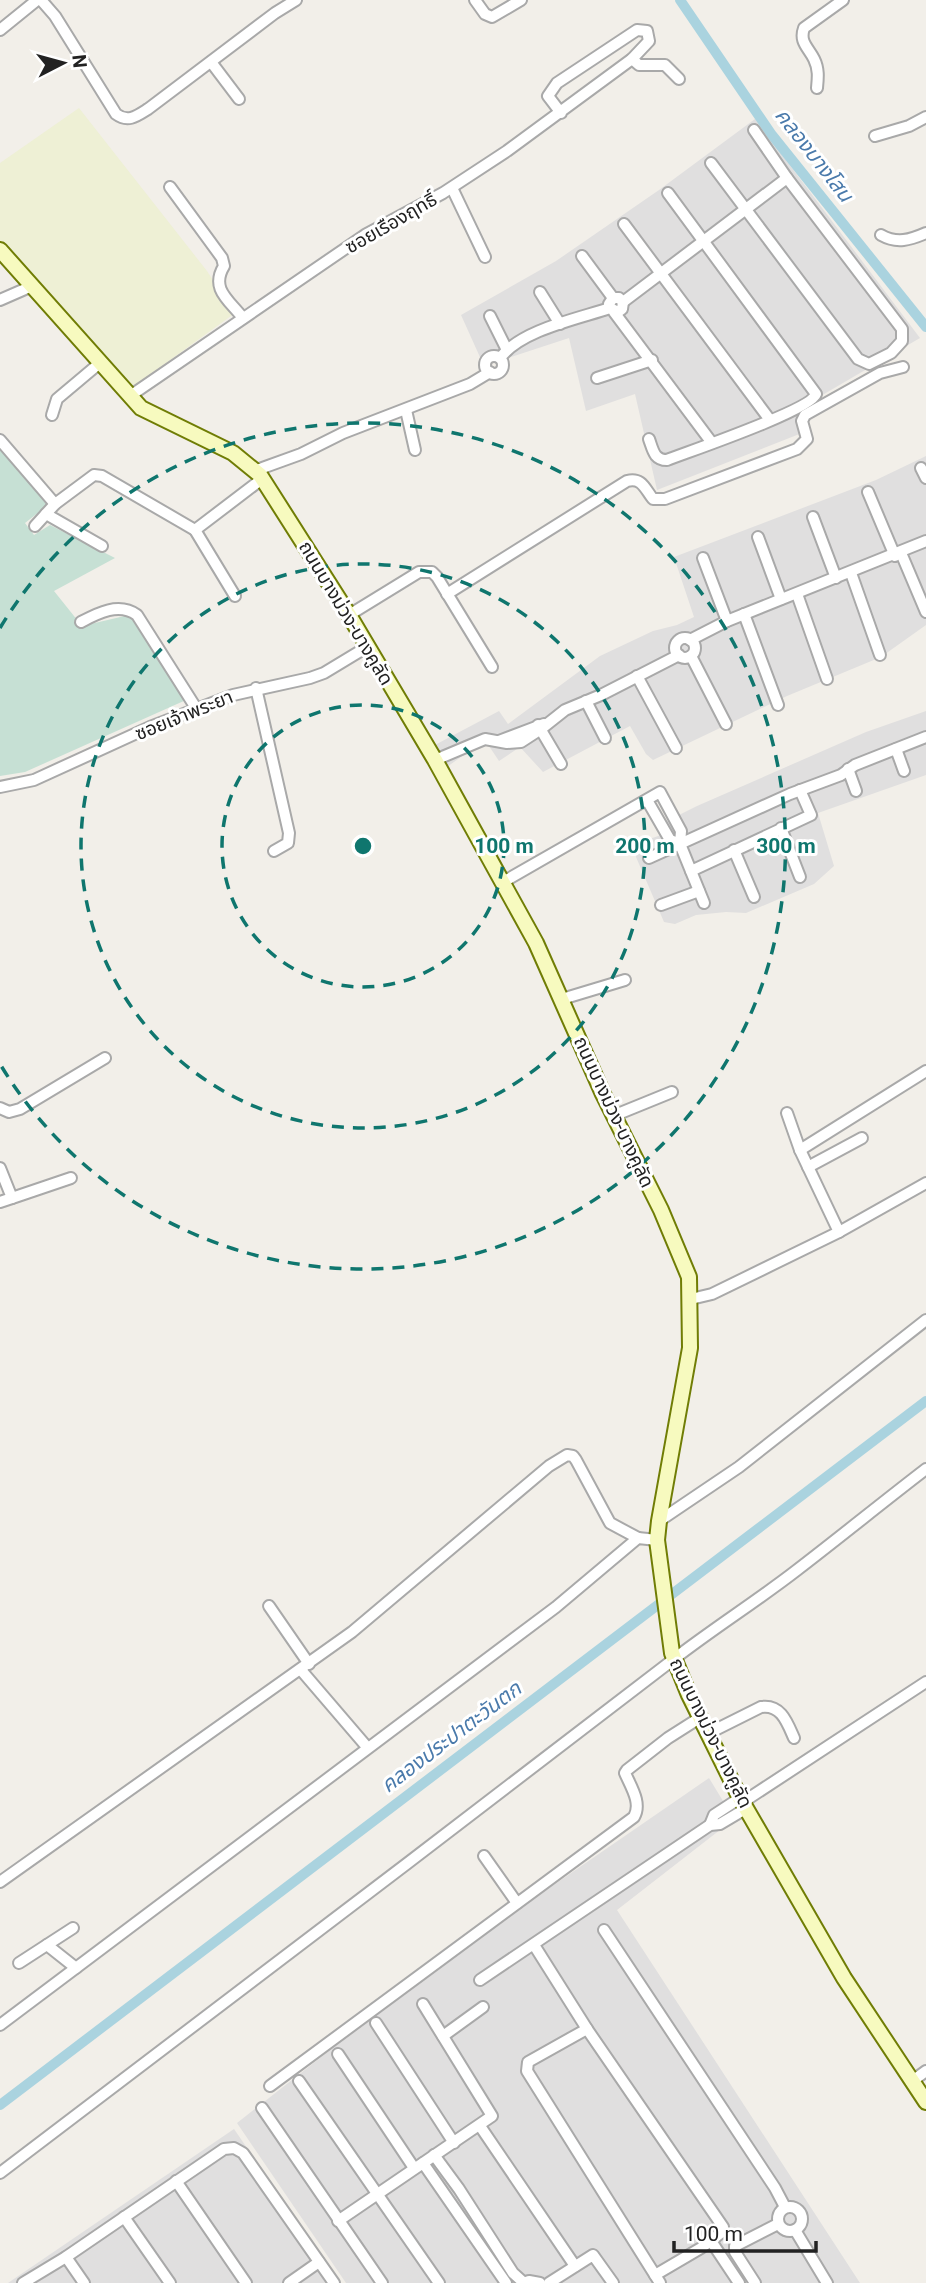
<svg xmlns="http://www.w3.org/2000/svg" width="926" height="2283" font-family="Roboto,'Noto Sans Thai',sans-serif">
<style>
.residential{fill:#e0dfdf}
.farmland{fill:#eef0d5}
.wetland{fill:#c6e0d4}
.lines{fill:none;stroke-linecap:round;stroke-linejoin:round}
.canal{stroke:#aad3df;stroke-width:10}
.street-casing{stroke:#a9a9a9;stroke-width:14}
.secondary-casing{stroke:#707d05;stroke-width:18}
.street{stroke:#fff;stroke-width:10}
.secondary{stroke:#f7fabf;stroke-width:14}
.ring{fill:none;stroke:#0f766e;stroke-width:3.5;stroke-dasharray:12 9}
.labels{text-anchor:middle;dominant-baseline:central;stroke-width:6;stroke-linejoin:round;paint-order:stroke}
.street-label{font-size:19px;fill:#222;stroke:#fff}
.water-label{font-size:21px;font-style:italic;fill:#4a7aab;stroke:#fff}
.centre{fill:#0f766e;stroke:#fff;stroke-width:3.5}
.ring-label{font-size:21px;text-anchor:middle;font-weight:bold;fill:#0f766e;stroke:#fff;stroke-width:6;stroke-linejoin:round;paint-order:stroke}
</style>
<rect width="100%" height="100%" fill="#f2efe9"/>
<g class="residential">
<polygon points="755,119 920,338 795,411 802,433 657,490 635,394 586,411 569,338 484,366 461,315 556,261 659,190"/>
<polygon points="926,456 926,625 881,657 787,696 653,760 646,754 630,726 543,772 520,747 499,761 485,740 444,769 433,746 499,711 508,724 600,656 653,631 677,625 694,617 674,557 876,480"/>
<polygon points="926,711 926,775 818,813 834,866 814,884 746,913 726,912 696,915 675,924 664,922 636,857 635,844 664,834 659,825 697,806 866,732"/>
<polygon points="709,1778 734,1819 617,1910 860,2283 346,2283 237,2123 362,2025 497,1924"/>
<polygon points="234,2129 340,2283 8,2283"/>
</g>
<polygon class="farmland" points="79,108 207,271 235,313 129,390 0,242 0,163"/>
<polygon class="wetland" points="0,448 48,505 25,523 34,535 50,525 115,558 54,591 82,626 129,615 186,700 25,772 0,776"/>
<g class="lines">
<g class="canal">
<polyline points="680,0 772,135 926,327"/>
<polyline points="0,2105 926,1401"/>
</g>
<g class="street-casing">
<g id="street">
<path d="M41 0 55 16 116 114C128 123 137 116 148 109L275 13 296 0"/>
<polyline points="475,0 485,14 492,17 521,0"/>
<polyline points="0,30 37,0"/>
<polyline points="632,59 639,65 665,65 679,79"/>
<polyline points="211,62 239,99"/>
<path d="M817 88C818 78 819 69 814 59 808 47 799 42 804 28L843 0"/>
<polyline points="875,136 909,126 926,117"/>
<polyline points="711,163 858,359 869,364 891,353 902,341 902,329 787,178 754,130"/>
<path d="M170 187 222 258 224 266C210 289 229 300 243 318"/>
<polyline points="452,188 485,257"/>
<polyline points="624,224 770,420"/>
<path d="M881 235C897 244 910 240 926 233"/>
<polyline points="582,256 613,298 619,298 623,302 622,309 618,312 610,308 609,304 613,298"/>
<polyline points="540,292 560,324"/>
<polyline points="0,300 32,286"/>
<polyline points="623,302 787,178"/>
<polyline points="614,312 712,443"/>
<polyline points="490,316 507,350"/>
<circle cx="494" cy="365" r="9"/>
<path d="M500 358C521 330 577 319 610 308"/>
<polyline points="597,378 652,360"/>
<polyline points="130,396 365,235 443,193 507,151 632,59 649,41 647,31 637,30 557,83 548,96 561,113"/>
<polyline points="406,410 415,450"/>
<polyline points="52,415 57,399 101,362"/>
<path d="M649 439C653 450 654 460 667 460 690 451 811 410 816 394L668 193"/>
<polyline points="0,440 55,504"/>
<polyline points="921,468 926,478"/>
<polyline points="254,471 301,454 343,433 470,384 490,372"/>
<polyline points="868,492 895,556"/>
<polyline points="46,514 102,546"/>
<polyline points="813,517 836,578"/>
<polyline points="35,526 55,504 94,475 102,476 195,530 262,479"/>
<polyline points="195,530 235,596"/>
<polyline points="758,537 781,599"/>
<polyline points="901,553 926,612"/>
<polyline points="703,558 727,621"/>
<polyline points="851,573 880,655"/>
<path d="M447 594 627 481C642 477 645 489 653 499H665L797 449 807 439 802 421 805 415 880 373 903 367"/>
<polyline points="797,594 827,679"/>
<polyline points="744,614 778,705"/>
<polyline points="349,615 419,572 432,572 437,577 492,667"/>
<path d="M81 622C98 613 119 602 137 615L196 708"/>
<circle cx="685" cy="648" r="10"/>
<polyline points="690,640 727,621 926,541"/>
<polyline points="691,656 726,724"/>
<polyline points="637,676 676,748"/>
<polyline points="256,688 289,833 288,843 274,851"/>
<polyline points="586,701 605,738"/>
<polyline points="538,725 561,764"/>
<polyline points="499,741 544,724"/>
<polyline points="896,749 904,771"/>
<polyline points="435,760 485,739 507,743 521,742 541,729 565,710 601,695 679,655"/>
<polyline points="848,769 856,791"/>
<polyline points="0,787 34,780 150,727 233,695 310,678 324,673 367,647"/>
<polyline points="781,828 800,877"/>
<polyline points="680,844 704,903"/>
<polyline points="734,850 754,897"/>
<polyline points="649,858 790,794 841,775 855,765 926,737"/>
<polyline points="691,871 811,815 800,790"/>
<path d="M503 882C555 852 608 822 660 792L681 831 680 844 670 840 647 800"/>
<polyline points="661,905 699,891"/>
<polyline points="562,999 625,980"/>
<polyline points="0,1108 9,1112 20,1109 105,1058"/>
<polyline points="787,1113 800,1150 839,1232"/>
<polyline points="613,1116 672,1092"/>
<polyline points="800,1150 926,1071"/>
<polyline points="808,1167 862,1138"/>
<polyline points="0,1168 12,1198 0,1202"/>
<polyline points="12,1198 71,1178"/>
<polyline points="691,1299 712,1294 839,1232 926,1183"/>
<polyline points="659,1521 739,1467 926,1320"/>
<polyline points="269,1606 309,1664"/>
<polyline points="301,1670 367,1747"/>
<path d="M709 1733 761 1707C781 1704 787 1722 794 1738"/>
<polyline points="743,1802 926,1682"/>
<polyline points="710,1825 714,1815 740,1798"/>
<polyline points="484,1856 517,1903"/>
<polyline points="0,1882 352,1632 549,1466 567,1455 573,1456 576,1460 610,1523 638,1538"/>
<polyline points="604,1930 775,2188 785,2207"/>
<polyline points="47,1945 76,1968"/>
<polyline points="534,1945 587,2029 723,2227 722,2232 701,2248 655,2275"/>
<polyline points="19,1963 73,1928"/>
<polyline points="480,1980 710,1825 720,1824 747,1808"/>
<polyline points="376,2023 454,2143"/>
<polyline points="0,2025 556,1607 638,1538 657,1540"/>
<polyline points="587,2029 528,2062 527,2071 660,2283"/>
<polyline points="443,2036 483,2007"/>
<polyline points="338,2054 414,2168"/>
<polyline points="299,2081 439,2283"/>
<polyline points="911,2082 926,2071"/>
<path d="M270 2086 634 1817C642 1803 631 1787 625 1773L627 1770 668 1738 701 1717"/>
<polyline points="262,2108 382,2283"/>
<polyline points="480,2126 575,2266"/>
<polyline points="434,2155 459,2189 513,2273 524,2283"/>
<polyline points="423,2163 506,2283"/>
<path d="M0 2173C225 2003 450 1831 674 1659 714 1628 757 1601 797 1570 840 1537 883 1502 926 1469"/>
<polyline points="176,2181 246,2283"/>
<circle cx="790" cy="2219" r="12"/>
<polyline points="124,2217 170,2283"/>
<polyline points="338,2221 492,2116 423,2004"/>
<polyline points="795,2230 827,2283"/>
<polyline points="711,2241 739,2283"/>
<polyline points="66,2257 84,2283"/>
<polyline points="23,2283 66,2257 224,2149 234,2148 243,2153 334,2283"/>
<polyline points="289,2283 319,2262"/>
<polyline points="523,2283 529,2281 540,2283"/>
<polyline points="549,2283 593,2255 613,2283"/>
<polyline points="755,2283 735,2252 735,2246 778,2224"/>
</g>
</g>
<g class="secondary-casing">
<polyline id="secondary" points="0,250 141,408 233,453 260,475 349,615 435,760 536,943 603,1094 661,1210 689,1277 690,1348 659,1521 657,1540 672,1653 689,1695 740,1798 844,1978 926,2102"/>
</g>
<use href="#street" class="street"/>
<use href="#secondary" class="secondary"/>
</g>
<g class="ring">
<circle cx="363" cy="846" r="141"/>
<circle cx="363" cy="846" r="282"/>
<path d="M0 628A423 423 0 1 1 0 1064"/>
</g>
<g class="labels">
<g class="street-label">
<text transform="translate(391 223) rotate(-30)">ซอยเรืองฤทธิ์</text>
<text transform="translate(346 613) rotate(59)">ถนนบางม่วง-บางคูลัด</text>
<text transform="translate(184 715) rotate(-22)">ซอยเจ้าพระยา</text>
<text transform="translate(614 1112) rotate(65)">ถนนบางม่วง-บางคูลัด</text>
<text transform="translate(711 1733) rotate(64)">ถนนบางม่วง-บางคูลัด</text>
</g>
<g class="water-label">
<text transform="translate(814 155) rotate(52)">คลองบางโสน</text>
<text transform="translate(451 1737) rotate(-37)">คลองประปาตะวันตก</text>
</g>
</g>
<circle cx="363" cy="846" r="10" class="centre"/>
<g class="ring-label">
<text x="504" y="853">100 m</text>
<text x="645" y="853">200 m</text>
<text x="786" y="853">300 m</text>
</g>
<g transform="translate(63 63) rotate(84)" stroke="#ffffff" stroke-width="5" paint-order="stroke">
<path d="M0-5L12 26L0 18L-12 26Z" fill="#222222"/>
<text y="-10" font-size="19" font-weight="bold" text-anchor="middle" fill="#222222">N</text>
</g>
<path d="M674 2241v10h142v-10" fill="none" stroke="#222222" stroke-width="3.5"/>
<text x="684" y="2241" font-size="21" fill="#222222" stroke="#ffffff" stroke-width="5" paint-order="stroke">100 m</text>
</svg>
